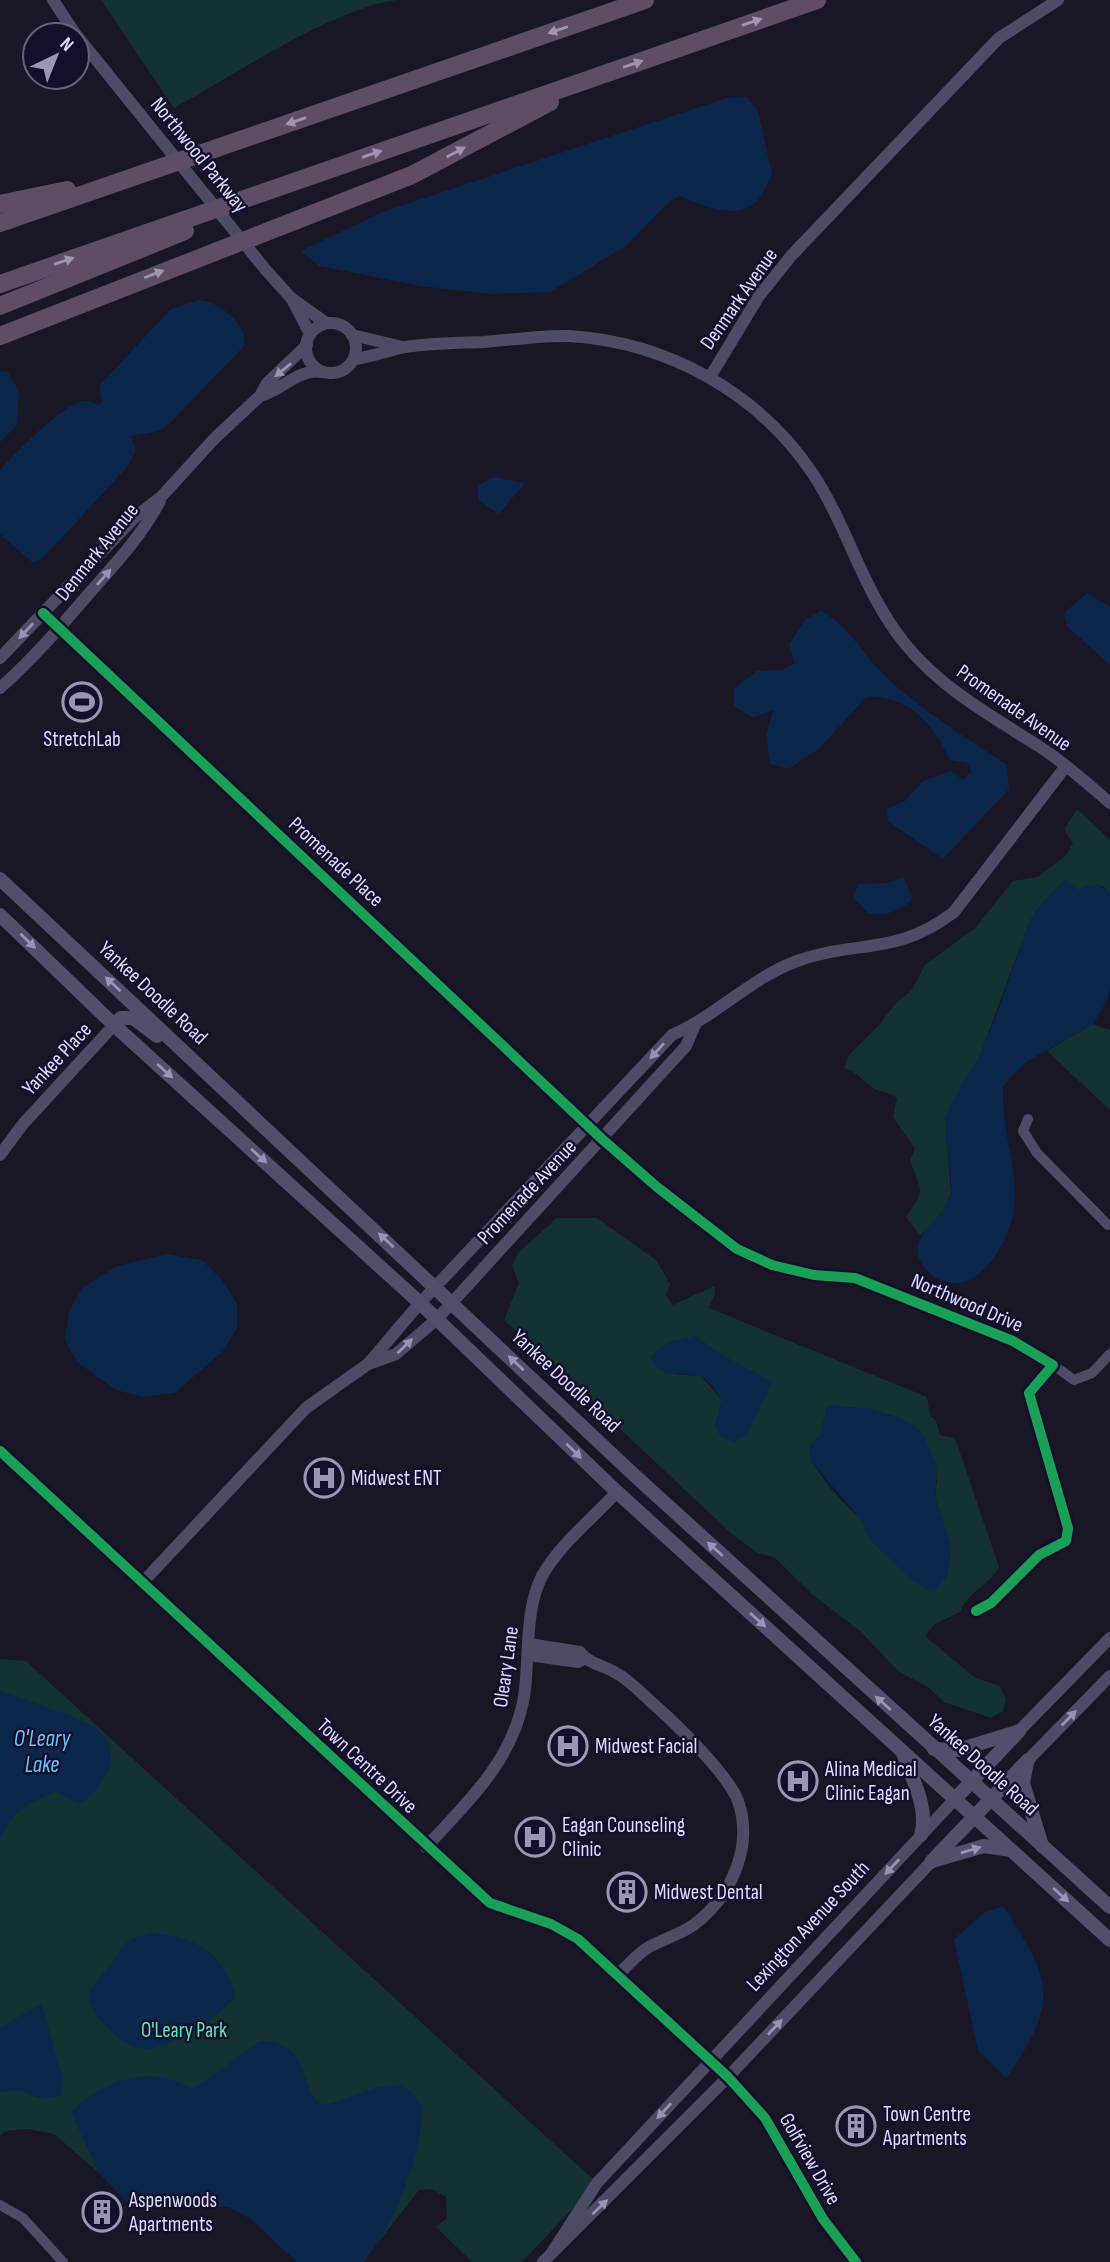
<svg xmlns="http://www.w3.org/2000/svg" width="1110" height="2262" font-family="'Sofia Sans Condensed',sans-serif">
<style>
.green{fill:#143231;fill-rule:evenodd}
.water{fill:#0c274c}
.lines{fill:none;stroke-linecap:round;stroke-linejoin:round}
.minor{stroke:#4c4c66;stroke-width:10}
.tertiary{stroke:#4c4c66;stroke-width:12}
.secondary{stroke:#50506c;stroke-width:14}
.motorway{stroke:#5f4d67;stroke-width:18}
.cycleway-casing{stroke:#14102c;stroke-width:15}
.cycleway{stroke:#1a9f57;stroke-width:10}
.oneway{fill:#9e94b3}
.oneway2{fill:#9594b2}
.oneway3{fill:#9796b6}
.labels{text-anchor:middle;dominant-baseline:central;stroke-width:5;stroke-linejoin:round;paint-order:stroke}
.street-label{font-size:21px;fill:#dedcff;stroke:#14102c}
.poi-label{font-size:21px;fill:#dedcff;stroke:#14102c;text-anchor:start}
.park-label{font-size:21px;fill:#62e5bc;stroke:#14102c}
.water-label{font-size:23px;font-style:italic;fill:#6ac2ff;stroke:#14102c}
</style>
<rect width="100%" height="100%" fill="#191626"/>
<g class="green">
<path d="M101 0H397C332 9 234 75 174 108Z"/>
<path d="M1077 809 1110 840V894L1103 886 1079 891 1065 880 1037 909 1029 923 981 1053 945 1119 951 1192 944 1211 920 1236 906 1217C928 1187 920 1191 910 1160L915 1149 893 1117 897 1098C888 1091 879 1093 872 1087 861 1080 857 1071 844 1068L849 1055 879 1025 897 1002 912 990 925 965 975 928 1013 881 1038 877 1066 855 1073 843 1064 830Z"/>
<polygon points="1093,1024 1110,1030 1110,1110 1047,1051"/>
<path d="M557 1218H597L656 1260 670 1284 666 1295 673 1305 714 1286 715 1293 709 1308 927 1397 930 1415 936 1421 940 1435 955 1438 999 1567C989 1586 967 1592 960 1612L935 1624 925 1636 974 1677 1000 1686 1006 1700 1003 1711 991 1718 944 1702 928 1687 899 1672 860 1631 814 1596 774 1557 758 1553 733 1535 504 1320 519 1283 512 1266 518 1253ZM695 1336 723 1356 772 1382 746 1435 715 1426 722 1400 701 1376 674 1374ZM828 1405 869 1409 900 1418 937 1480 935 1497 943 1522 915 1583 872 1541 861 1520 832 1490 811 1461 810 1444 820 1437Z"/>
<polygon points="0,1659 26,1661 597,2183 522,2262 472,2262 436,2227 447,2218 446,2197 432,2189 419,2190 363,2262 297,2262 251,2219 229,2207 143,2207 126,2201 99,2173 54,2134 28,2129 5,2131 0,2136"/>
</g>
<g class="water">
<path d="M747 97 758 111 772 174C768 182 764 193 759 199 737 223 703 205 680 196L668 203 626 246 550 292 490 294 420 286 319 266 301 251 382 212 727 98Z"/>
<path d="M199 300C218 301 249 325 244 346L169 424 159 431 131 436 136 451 127 467 42 559 32 562 0 534V470C15 453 61 406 83 401 89 400 93 403 99 405L102 401 99 386 171 309Z"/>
<polygon points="7,371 19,391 17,425 0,442 0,372"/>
<polygon points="493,477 525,483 499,514 478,500 478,485"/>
<polygon points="1087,593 1110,607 1110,665 1067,626 1064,613"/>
<path d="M821 611C850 626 862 654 885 676 922 711 965 737 1007 765L1009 789 943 859 888 821 886 809 905 801 923 781 951 771 963 780 971 772 968 763 950 760C935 725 906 693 866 697L819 749 788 769 770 764 766 735 773 710 753 718 734 706V689L757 671 782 670 795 663 789 644 805 620Z"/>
<path d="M903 877 913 898C900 912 889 915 869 914L854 898 858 884 888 883Z"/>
<path d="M1065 880 1079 890C1092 883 1099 882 1110 894V990L1105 1004 1093 1024 1026 1062 1003 1086C1000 1151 1038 1199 992 1260 982 1272 974 1281 958 1283 943 1284 930 1277 922 1264 904 1234 947 1220 951 1192 953 1171 942 1133 946 1118 952 1095 972 1074 981 1052 1000 1011 1013 966 1029 923L1037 909Z"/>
<polygon points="166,1254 202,1260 222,1280 237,1303 237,1328 223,1351 175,1393 143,1397 116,1390 77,1362 65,1340 69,1311 82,1288 115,1267"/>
<path d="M695 1336 723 1356 773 1382 746 1435 734 1443 721 1437 715 1426 722 1400C716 1391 709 1379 699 1376 681 1370 656 1381 651 1356L669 1342Z"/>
<polygon points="827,1405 869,1409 900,1418 916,1426 926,1440 937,1468 935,1497 952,1549 947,1576 934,1593 915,1583 872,1541 861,1520 811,1461 810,1444 820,1437"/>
<path d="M0 1691C19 1698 86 1719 97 1729 111 1741 114 1756 107 1773 102 1784 89 1800 78 1804L56 1792C31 1801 8 1813 0 1841Z"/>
<path d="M1003 1906C1052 1980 1060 2002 1006 2078L978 2051 954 1939 984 1913Z"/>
<path d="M150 1932C196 1938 223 1951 236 1996 222 2015 168 2050 144 2049 130 2048 116 2036 107 2027 96 2018 87 2006 89 1991L128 1941Z"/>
<path d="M42 2004 62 2076 61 2095C45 2101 37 2098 23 2092 17 2089 7 2092 0 2092V2027Z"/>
<path d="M260 2041C313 2044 294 2076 321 2105 344 2103 385 2076 407 2089 413 2093 418 2101 422 2106 424 2150 393 2230 363 2262H297L251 2219 229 2207H143L126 2201 99 2173 71 2112C104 2080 151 2062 192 2090Z"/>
</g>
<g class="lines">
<g class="minor">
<polyline points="43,613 602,1139 657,1187 737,1249 772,1265 814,1275 855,1278 1013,1341 1053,1365 1029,1393 1068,1528 1066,1541 1039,1555 991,1603 976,1611"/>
<polyline points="1028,1119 1023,1131 1037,1153 1108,1225"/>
<polyline points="1053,1365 1074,1380 1092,1373 1110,1354"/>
<polyline points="728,2077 765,2118 823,2219 856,2262"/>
<polyline points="0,2205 23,2218 63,2262"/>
</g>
<g class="tertiary">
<polyline points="53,0 76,35"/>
<polyline points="77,36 265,269 291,298 326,323"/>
<polyline points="293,301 310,334"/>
<circle cx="331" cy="348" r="25"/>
<polyline points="352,335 403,347"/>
<path d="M354 359C372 357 388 350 405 347 431 343 458 343 484 342 512 340 541 335 569 336 667 342 758 392 813 474 849 529 863 593 906 645 943 690 992 716 1040 747 1065 763 1087 783 1110 803"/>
<polyline points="710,377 759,296 791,256 999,38 1058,0"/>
<path d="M260 396C283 390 298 368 322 372"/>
<polyline points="0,658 134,518 161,497 215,438 260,396 267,383 307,345"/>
<path d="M0 688C34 658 63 624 92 590 117 562 142 535 160 501"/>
<polyline points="0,1155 23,1124 114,1025"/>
<path d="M368 1364 420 1303 672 1035C716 1016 751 978 797 961 858 939 895 957 954 912L1066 766"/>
<polyline points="0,1451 490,1903 551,1924 578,1939 728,2077"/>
<polyline points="142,1583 306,1408 368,1364 396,1354 437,1319 686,1046 695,1025"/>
<path d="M529 1644 580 1652C588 1664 604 1665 616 1673 628 1679 639 1691 649 1700 672 1720 731 1776 739 1804 752 1846 733 1891 701 1919 686 1933 667 1937 649 1947 638 1953 627 1966 618 1975"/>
<polyline points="528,1655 578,1662 584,1659"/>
<polyline points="1019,1731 1110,1638"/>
<polyline points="1028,1760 1110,1676"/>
<path d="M426 1847C468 1802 513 1760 524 1697 530 1659 524 1611 542 1576 559 1545 593 1518 617 1492"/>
<polyline points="551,2254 597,2183 955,1799"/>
<polyline points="543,2262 728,2077 931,1862"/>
</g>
<g class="secondary">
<polyline points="0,879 633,1474 1110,1907"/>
<polyline points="0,915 114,1025 420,1303 617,1492 1110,1940"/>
<polyline points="114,1025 121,1018 133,1018 157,1036"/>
<polyline points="934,1749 958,1750 1017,1732"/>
<path d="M903 1753C912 1779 929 1808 921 1835"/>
<polyline points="1027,1762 1023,1783 1042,1846"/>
<polyline points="955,1799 1019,1731"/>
<polyline points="932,1861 984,1846 1011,1850"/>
<polyline points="931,1862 1028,1760"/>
</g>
<g class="motorway">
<polyline points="0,204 67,190"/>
<polyline points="0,223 645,0"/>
<polyline points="0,284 817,0"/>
<polyline points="0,306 185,231"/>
<polyline points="0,336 412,175 550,102"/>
</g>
<g class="cycleway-casing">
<g id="cycleway">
<polyline points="43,613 602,1139 657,1187 737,1249 772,1265 814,1275 855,1278 1013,1341 1053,1365 1029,1393 1068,1528 1066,1541 1039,1555 991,1603 976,1611"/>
<polyline points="0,1451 490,1903 551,1924 578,1939 728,2077 765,2118 823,2219 856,2262"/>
</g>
</g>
<use href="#cycleway" class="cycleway"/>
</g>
<defs><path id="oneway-solid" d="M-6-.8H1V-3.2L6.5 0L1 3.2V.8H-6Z" transform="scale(1.75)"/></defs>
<g class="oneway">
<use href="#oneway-solid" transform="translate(752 22) rotate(-19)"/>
<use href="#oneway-solid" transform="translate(558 30) rotate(161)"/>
<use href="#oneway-solid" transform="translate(633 64) rotate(-19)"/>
<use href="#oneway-solid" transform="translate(296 121) rotate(161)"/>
<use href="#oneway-solid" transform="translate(456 152) rotate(-28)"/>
<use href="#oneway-solid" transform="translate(372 154) rotate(-19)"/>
<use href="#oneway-solid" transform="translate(64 261) rotate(-19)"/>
<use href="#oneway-solid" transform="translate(154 274) rotate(-21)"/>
</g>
<g class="oneway2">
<use href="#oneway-solid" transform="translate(283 370) rotate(141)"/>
<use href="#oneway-solid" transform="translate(104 577) rotate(-49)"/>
<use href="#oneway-solid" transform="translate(26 631) rotate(133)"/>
<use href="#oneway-solid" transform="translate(657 1051) rotate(132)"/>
<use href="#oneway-solid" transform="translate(405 1346) rotate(-44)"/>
<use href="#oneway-solid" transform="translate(1069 1718) rotate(-46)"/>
<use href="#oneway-solid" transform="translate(892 1867) rotate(133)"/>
<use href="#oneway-solid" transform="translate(775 2027) rotate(-47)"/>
<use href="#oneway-solid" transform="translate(664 2111) rotate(133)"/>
<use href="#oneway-solid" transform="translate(600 2207) rotate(-44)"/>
</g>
<g class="oneway3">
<use href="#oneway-solid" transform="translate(28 941) rotate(44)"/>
<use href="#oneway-solid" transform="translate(113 984) rotate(-137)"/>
<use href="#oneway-solid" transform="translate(165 1071) rotate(42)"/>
<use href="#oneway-solid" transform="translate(259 1156) rotate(42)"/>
<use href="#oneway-solid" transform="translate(386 1240) rotate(-137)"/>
<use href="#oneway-solid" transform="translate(516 1363) rotate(-137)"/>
<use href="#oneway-solid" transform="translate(574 1451) rotate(44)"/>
<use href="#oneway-solid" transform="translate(715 1549) rotate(-138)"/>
<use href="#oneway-solid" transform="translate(758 1620) rotate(42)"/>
<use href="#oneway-solid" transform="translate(883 1703) rotate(-138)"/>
<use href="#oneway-solid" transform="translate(971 1850) rotate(-16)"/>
<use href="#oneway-solid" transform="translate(1061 1895) rotate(42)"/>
</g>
<defs>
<g id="stadium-ring" transform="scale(2.0125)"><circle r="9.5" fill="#14102c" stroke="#9997b3" stroke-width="1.5"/><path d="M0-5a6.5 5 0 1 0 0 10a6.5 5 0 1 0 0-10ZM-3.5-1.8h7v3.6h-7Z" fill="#9997b3"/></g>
<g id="hospital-ring" transform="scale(2.0125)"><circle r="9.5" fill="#14102c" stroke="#9997b3" stroke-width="1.5"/><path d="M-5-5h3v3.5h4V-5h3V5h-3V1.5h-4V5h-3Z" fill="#9997b3"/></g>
<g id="building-ring" transform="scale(2.0125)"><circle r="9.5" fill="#14102c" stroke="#9997b3" stroke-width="1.5"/><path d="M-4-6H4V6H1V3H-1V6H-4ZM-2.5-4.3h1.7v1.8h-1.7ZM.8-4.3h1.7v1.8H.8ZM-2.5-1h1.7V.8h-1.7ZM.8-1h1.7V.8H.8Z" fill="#9997b3"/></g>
</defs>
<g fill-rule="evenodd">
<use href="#stadium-ring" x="82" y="702"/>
<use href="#hospital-ring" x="324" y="1478"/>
<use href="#hospital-ring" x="568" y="1746"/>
<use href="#hospital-ring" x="798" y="1781"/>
<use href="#hospital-ring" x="535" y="1837"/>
<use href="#building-ring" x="627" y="1892"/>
<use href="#building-ring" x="856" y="2126"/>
<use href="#building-ring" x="102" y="2212"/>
</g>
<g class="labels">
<g class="street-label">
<text transform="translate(199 155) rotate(51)">Northwood Parkway</text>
<text transform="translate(739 299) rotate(-55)">Denmark Avenue</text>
<text transform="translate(97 552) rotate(-51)">Denmark Avenue</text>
<text transform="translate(1014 708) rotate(35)">Promenade Avenue</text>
<text transform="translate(336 862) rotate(43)">Promenade Place</text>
<text transform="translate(153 993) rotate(43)">Yankee Doodle Road</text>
<text transform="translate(57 1059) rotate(-47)">Yankee Place</text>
<text transform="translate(527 1192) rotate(-47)">Promenade Avenue</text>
<text transform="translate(967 1303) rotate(23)">Northwood Drive</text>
<text transform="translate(566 1381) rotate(43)">Yankee Doodle Road</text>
<text transform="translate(506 1667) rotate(-82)">Oleary Lane</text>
<text transform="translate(983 1765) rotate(42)">Yankee Doodle Road</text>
<text transform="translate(367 1766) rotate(43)">Town Centre Drive</text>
<text transform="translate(808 1926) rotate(-47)">Lexington Avenue South</text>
<text transform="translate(810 2159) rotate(60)">Golfview Drive</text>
</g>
<g class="poi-label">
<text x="82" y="739" text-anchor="middle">StretchLab</text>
<text x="351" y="1478">Midwest ENT</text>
<text x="595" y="1746">Midwest Facial</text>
<text x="825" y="1769">Alina Medical<tspan x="825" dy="24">Clinic Eagan</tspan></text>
<text x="562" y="1825">Eagan Counseling<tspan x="562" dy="24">Clinic</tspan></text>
<text x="654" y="1892">Midwest Dental</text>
<text x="883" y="2114">Town Centre<tspan x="883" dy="24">Apartments</tspan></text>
<text x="129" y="2200">Aspenwoods<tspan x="129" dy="24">Apartments</tspan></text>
</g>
<g class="park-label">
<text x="184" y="2030">O'Leary Park</text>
</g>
<g class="water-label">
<text x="42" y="1739">O'Leary<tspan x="42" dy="26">Lake</tspan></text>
</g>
</g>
<g transform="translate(56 56) rotate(43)"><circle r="33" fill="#14102c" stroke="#656280" stroke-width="2"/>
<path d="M0-5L12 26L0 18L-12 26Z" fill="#9997b3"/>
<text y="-10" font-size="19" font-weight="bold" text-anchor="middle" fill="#dedcff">N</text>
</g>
</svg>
